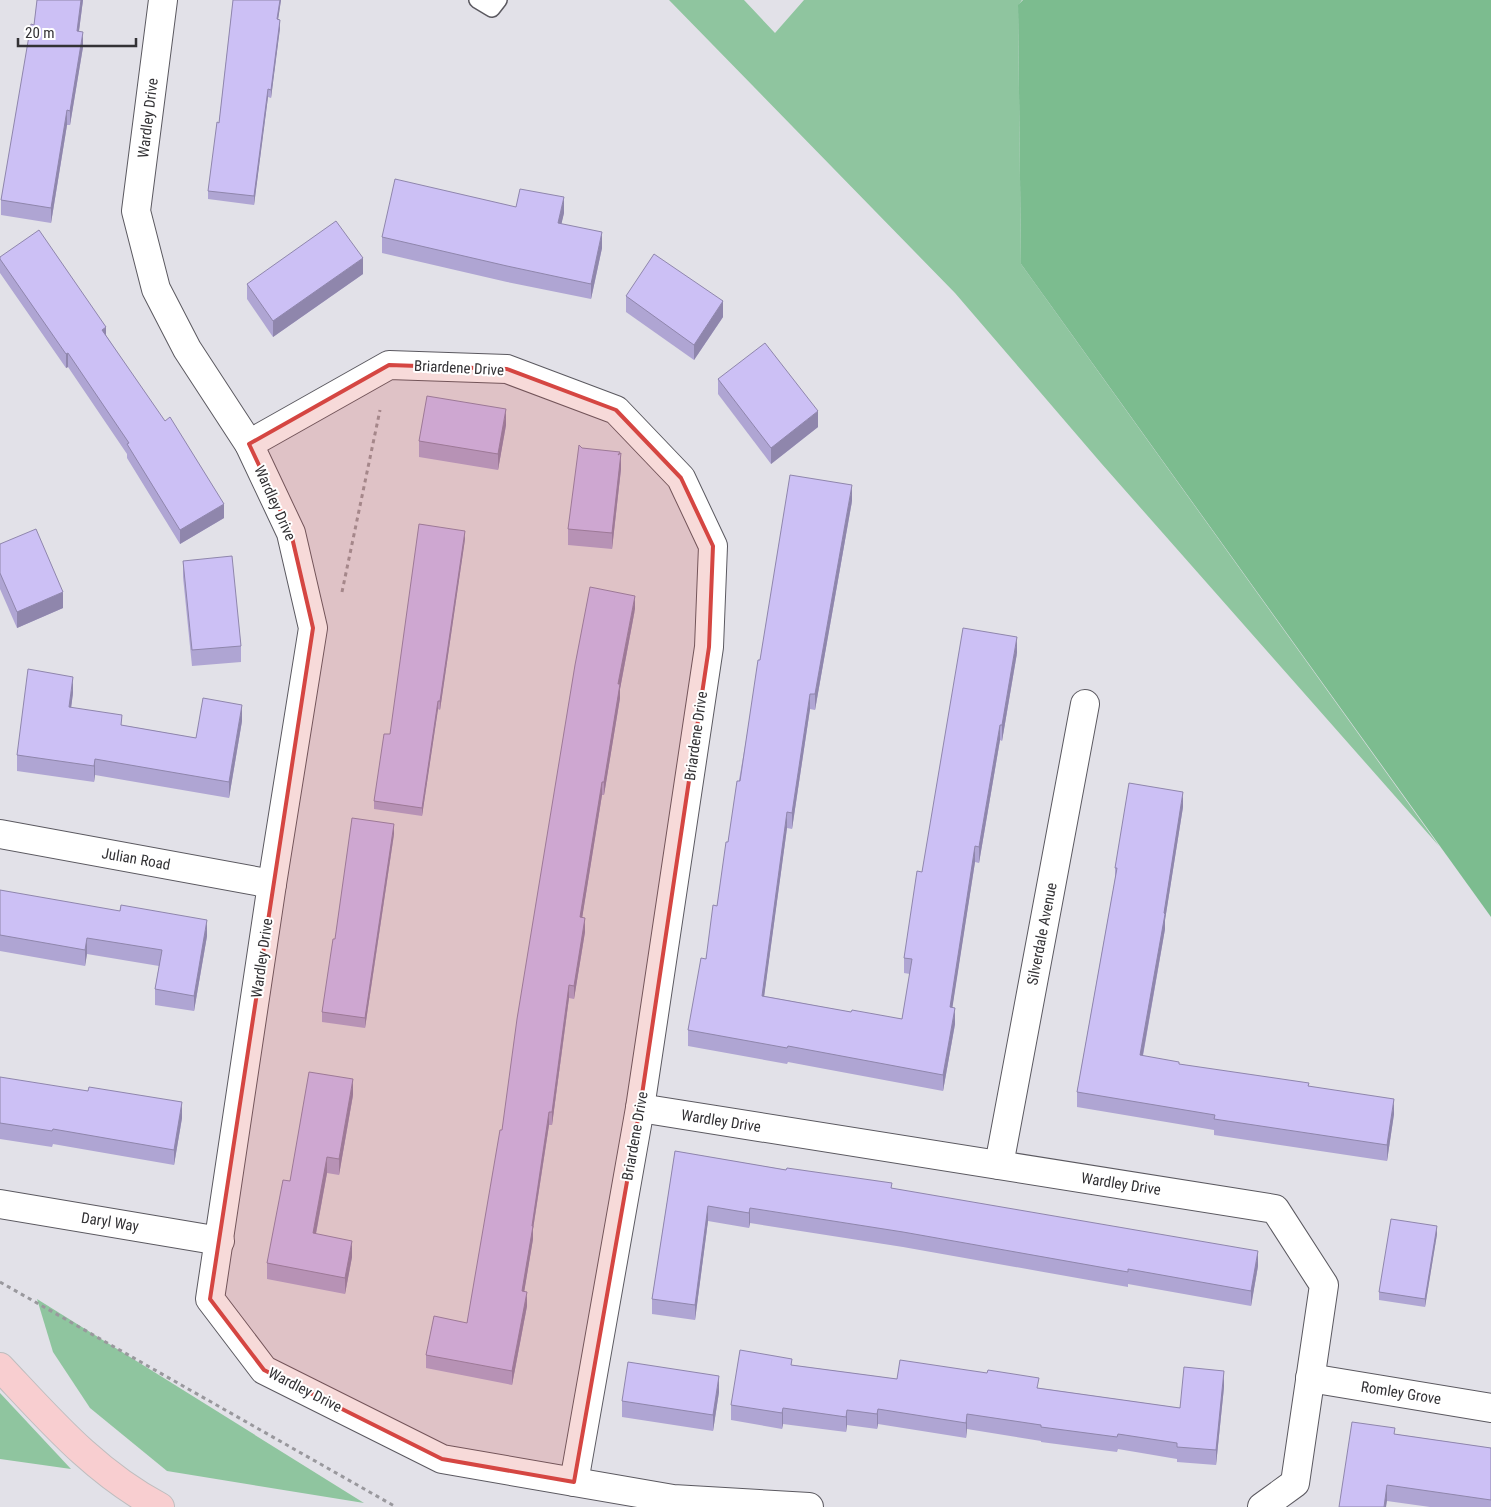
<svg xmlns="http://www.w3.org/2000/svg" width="1491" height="1507" font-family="'Roboto Condensed',sans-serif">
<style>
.green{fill:#8fc59f}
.forest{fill:#7cbc8f}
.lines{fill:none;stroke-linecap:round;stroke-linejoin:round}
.service-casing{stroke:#5b5960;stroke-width:18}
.minor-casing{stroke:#5b5960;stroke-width:30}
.primary-casing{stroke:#bebdbe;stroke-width:30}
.path{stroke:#99989d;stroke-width:3;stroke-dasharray:4 4;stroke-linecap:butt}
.service{stroke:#fff;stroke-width:15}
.minor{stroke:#fff;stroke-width:28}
.primary{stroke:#f8ced0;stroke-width:28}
.wall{fill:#afa5d3}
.shaded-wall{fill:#8f86ac}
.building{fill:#ccc0f5;stroke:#8f86ac}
.marked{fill:#d54642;fill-opacity:0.2;stroke:#d54642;stroke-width:4;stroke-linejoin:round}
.labels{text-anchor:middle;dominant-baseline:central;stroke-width:4;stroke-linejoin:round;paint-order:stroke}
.street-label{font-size:15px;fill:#333235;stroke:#fff}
</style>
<rect width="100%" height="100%" fill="#e2e1e8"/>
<g class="green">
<polygon points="669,0 744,0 775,33 804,0 1022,0 1018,6 1021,264 1439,846 1101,463 955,293"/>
<polygon points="37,1299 364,1503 167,1471 90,1408 53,1352"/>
<polygon points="0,1393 71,1469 0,1459"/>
</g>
<polygon class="forest" points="1023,0 1491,0 1491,917 1021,264 1018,5"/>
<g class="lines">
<g class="service-casing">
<polyline id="service" points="477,0 492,9 499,0"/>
</g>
<g class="minor-casing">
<g id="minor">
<polyline points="163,0 136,211 156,289 187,349 249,444 291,533 313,628 272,884 210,1299 264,1370 442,1459 673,1499 809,1507"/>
<polyline points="249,444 389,365 507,369 616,410 681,478 713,546 709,647 640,1108 574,1482"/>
<polyline points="0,834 272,884"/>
<polyline points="640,1108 1275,1209 1324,1285 1295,1483 1262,1507"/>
<polyline points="999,1165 1085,704"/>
<polyline points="0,1204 220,1241"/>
<polyline points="1310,1378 1491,1408"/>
</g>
</g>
<g class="primary-casing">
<path id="primary" d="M0 1367C49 1419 95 1473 160 1507"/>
</g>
<g class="path">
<polyline points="342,592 380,410"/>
<polyline points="0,1282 396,1507"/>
</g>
<use href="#service" class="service"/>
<use href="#minor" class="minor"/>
<use href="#primary" class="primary"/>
</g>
<g class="wall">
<polygon points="37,0 83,0 79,31 83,47 70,125 67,125 51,223 1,215 1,200 34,25"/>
<polygon points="233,0 281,0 278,19 280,28 271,98 268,97 254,205 208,199 208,191 219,123"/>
<polygon points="516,207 564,213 561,224 602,248 591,299 507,282 382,253 382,237"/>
<polygon points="0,257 106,335 224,518 180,544 127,458 127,454 68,367 66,368 0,273"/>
<polygon points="363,274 273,337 247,299 247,284"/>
<polygon points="626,296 723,317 694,360 626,312"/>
<polygon points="718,379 818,427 771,464 718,394"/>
<polygon points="506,425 498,470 419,457 419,441"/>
<polygon points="582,448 620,454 621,469 612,549 568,545 568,529"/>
<polygon points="852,501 815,710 810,709 792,829 787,828 764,996 851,1012 902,1019 910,974 904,973 904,958 922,872 1017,653 1002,741 1000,740 979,863 975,862 952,1008 955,1024 943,1091 788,1062 787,1064 688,1046 688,1030 706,959 717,906 760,660"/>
<polygon points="465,539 440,710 438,709 422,816 374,809 374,801 390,734"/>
<polygon points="0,544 63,608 17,628 0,589"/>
<polygon points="183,561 241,646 241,662 192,666 183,577"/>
<polygon points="635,609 620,689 620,698 604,795 602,795 582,918 585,932 574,999 569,998 552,1125 549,1125 533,1229 533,1239 524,1292 527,1306 512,1385 426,1368 426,1355 467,1323 502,1130"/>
<polygon points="73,693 71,708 122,725 196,738 242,721 229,798 95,775 94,782 17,771 17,755"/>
<polygon points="1183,807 1165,920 1165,929 1143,1056 1179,1064 1309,1086 1394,1114 1387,1161 1214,1135 1214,1130 1077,1107 1077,1092 1115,879 1115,868"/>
<polygon points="394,834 365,1028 322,1022 322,1012 335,939"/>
<polygon points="0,890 207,936 194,1011 155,1005 155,989 159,966 87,954 85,966 0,951"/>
<polygon points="0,1077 182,1118 174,1165 53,1144 52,1147 0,1139"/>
<polygon points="353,1095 339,1175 327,1173 316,1234 352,1257 345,1294 267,1279 267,1263 290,1181"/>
<polygon points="675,1151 892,1188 1258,1266 1251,1306 1128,1284 1128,1287 903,1247 750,1223 749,1228 708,1221 695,1320 652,1314 652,1299"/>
<polygon points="1437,1234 1425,1307 1379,1300 1379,1292"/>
<polygon points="792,1365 897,1379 1039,1388 1180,1408 1224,1387 1216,1465 1177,1462 1177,1459 1118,1449 1117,1452 1041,1442 1041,1441 967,1429 966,1438 878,1424 877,1429 847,1425 846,1432 783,1424 782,1429 731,1420 731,1405"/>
<polygon points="719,1392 713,1431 622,1417 622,1401"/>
<polygon points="1395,1434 1491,1448 1491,1507 1430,1507 1387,1501 1339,1507"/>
</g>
<g class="shaded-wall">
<polygon points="81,0 83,0 77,46 77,31"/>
<polygon points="280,0 281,0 277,27 277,19"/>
<polygon points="280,20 280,28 271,98 271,90"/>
<polygon points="83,32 83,47 70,125 70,111"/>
<polygon points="268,89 268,97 254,205 254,196"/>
<polygon points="67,110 67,125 51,223 51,208"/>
<polygon points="564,197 564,213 558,239 558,223"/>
<polygon points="602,232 602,248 591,299 591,284"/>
<polygon points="363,258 363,274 273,337 273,321"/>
<polygon points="723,301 723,317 694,360 694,345"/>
<polygon points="106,327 106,341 102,330"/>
<polygon points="68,353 68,367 66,368 66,354"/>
<polygon points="506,409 506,425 498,470 498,454"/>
<polygon points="818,411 818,427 771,464 771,448"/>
<polygon points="620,452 620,461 621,453 621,469 612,549 612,533 618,455"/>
<polygon points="852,485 852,501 815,710 815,694"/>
<polygon points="224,504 224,518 180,544 180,530"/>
<polygon points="465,531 465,539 440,710 440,701"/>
<polygon points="63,592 63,608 17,628 17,612"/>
<polygon points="635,596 635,609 620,689 620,698 604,795 604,782 618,684"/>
<polygon points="1017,637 1017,653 1002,741 1002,725"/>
<polygon points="73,677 73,693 69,723 69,707"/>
<polygon points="810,694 810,709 792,829 792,813"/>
<polygon points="438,701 438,709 422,816 422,808"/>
<polygon points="242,705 242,721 229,798 229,782"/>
<polygon points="1000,725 1000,740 979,863 979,847"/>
<polygon points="95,759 95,775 94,782 94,766"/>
<polygon points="602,782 602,795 580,931 580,917"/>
<polygon points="1183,792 1183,807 1165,920 1165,929 1140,1071 1140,1055"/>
<polygon points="787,812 787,828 762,1012 762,996"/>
<polygon points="394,824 394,834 365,1028 365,1018"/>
<polygon points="975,846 975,862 950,1023 950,1007"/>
<polygon points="585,918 585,932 574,999 574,986"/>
<polygon points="207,920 207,936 194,1011 194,996"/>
<polygon points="87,938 87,954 85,966 85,950"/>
<polygon points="569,985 569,998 552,1125 552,1112"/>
<polygon points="955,1008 955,1024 943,1091 943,1075"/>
<polygon points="353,1079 353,1095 339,1175 339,1159"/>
<polygon points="1394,1099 1394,1114 1387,1161 1387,1145"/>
<polygon points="182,1102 182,1118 174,1165 174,1150"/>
<polygon points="549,1112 549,1125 533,1229 533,1239 522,1305 522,1291"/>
<polygon points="327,1157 327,1173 313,1249 313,1233"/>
<polygon points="708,1206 708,1221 695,1320 695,1305"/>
<polygon points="750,1208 750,1223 749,1228 749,1213"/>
<polygon points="1437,1226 1437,1234 1425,1307 1425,1299"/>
<polygon points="352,1241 352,1257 345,1294 345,1278"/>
<polygon points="1258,1251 1258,1266 1251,1306 1251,1291"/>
<polygon points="527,1292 527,1306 512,1385 512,1371"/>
<polygon points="1224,1371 1224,1387 1216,1465 1216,1450"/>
<polygon points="719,1376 719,1392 713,1431 713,1415"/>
<polygon points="783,1408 783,1424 782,1429 782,1413"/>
<polygon points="878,1409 878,1424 877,1429 877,1414"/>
<polygon points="847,1410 847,1425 846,1432 846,1417"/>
<polygon points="967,1414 967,1429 966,1438 966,1423"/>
<polygon points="1387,1485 1387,1501 1386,1507 1384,1507"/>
</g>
<g class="building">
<polygon points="37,0 81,0 77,31 83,32 70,111 67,110 51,208 1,200 31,24 34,25"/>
<polygon points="233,0 280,0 277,19 280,20 271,90 268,89 254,196 208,191 217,122 219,123"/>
<polygon points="395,179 516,207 520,189 564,197 558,223 602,232 591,284 507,266 382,237"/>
<polygon points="336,221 363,258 273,321 247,284"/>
<polygon points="39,230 106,327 102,330 165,421 170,417 224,504 180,530 127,444 129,443 68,353 66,354 0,259 0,257"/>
<polygon points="654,254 723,301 694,345 626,296"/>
<polygon points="765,343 818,411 771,448 718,379"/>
<polygon points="427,396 506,409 498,454 419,441"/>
<polygon points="579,445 582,448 620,452 618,455 621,453 612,533 568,529"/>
<polygon points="790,475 852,485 815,694 810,694 792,813 787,812 762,996 851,1012 852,1010 902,1019 912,959 904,958 917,871 922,872 963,628 1017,637 1002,725 1000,725 979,847 975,846 950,1007 955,1008 943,1075 788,1046 787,1048 688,1030 701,958 706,959 713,905 717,906 726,842 728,842 737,781 740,781 758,660 760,660"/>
<polygon points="419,524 465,531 440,701 438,701 422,808 374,801 384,734 390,734"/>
<polygon points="36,529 63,592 17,612 0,573 0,544"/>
<polygon points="232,556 241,646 192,650 183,561"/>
<polygon points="590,587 635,596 618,684 620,684 604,782 602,782 580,917 585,918 574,986 569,985 552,1112 549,1112 532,1226 533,1226 522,1291 527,1292 512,1371 426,1355 434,1316 467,1323 500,1130 502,1130 517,1019 575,665"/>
<polygon points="28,669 73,677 69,707 122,715 121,725 196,738 203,698 242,705 229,782 95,759 94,766 17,755"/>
<polygon points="1129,783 1183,792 1164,913 1165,914 1140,1055 1179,1062 1179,1064 1309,1083 1308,1086 1394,1099 1387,1145 1214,1119 1215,1115 1077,1092 1117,868 1115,868"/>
<polygon points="352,818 394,824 365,1018 322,1012 333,939 335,939"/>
<polygon points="0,890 120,911 121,905 207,920 194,996 155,989 162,950 87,938 85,950 0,935"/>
<polygon points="309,1072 353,1079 339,1159 327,1157 313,1233 352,1241 345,1278 267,1263 283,1180 290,1181"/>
<polygon points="0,1077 88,1091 89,1087 182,1102 174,1150 53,1129 52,1131 0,1123"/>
<polygon points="675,1151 786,1170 787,1168 892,1183 891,1188 1258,1251 1251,1291 1128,1269 1128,1272 903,1232 750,1208 749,1213 708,1206 695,1305 652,1299"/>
<polygon points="1391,1219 1437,1226 1425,1299 1379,1292"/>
<polygon points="740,1350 792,1359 791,1365 897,1379 900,1360 987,1373 988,1370 1039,1378 1037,1388 1180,1408 1184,1367 1224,1371 1216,1450 1177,1447 1177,1443 1118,1434 1117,1437 1041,1427 1041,1425 967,1414 966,1423 878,1409 877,1414 847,1410 846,1417 783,1408 782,1413 731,1405"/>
<polygon points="628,1362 719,1376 713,1415 622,1401"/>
<polygon points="1352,1422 1395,1428 1394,1434 1491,1448 1491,1500 1387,1485 1384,1507 1339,1507"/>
</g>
<path class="marked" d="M389 365 507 369 616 410 681 478 713 546 709 647 640 1108 574 1482 442 1459 264 1370 210 1299 313 628 291 533 249 444Z"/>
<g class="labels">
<g class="street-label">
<text transform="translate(148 118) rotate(-83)">Wardley Drive</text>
<text transform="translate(459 368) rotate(3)">Briardene Drive</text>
<text transform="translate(275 503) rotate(66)">Wardley Drive</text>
<text transform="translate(696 736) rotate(-82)">Briardene Drive</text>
<text transform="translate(136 859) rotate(10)">Julian Road</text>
<text transform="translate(1042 934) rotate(-79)">Silverdale Avenue</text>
<text transform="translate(262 958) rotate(-82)">Wardley Drive</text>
<text transform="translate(721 1121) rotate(9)">Wardley Drive</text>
<text transform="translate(635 1136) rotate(-80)">Briardene Drive</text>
<text transform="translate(1121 1184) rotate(9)">Wardley Drive</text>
<text transform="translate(110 1222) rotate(9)">Daryl Way</text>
<text transform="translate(305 1390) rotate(27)">Wardley Drive</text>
<text transform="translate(1401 1393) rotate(9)">Romley Grove</text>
</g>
</g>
<path d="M18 38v8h118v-8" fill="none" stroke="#333235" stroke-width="2.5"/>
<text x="25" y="38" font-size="15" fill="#333235" stroke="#ffffff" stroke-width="4" paint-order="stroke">20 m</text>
</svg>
